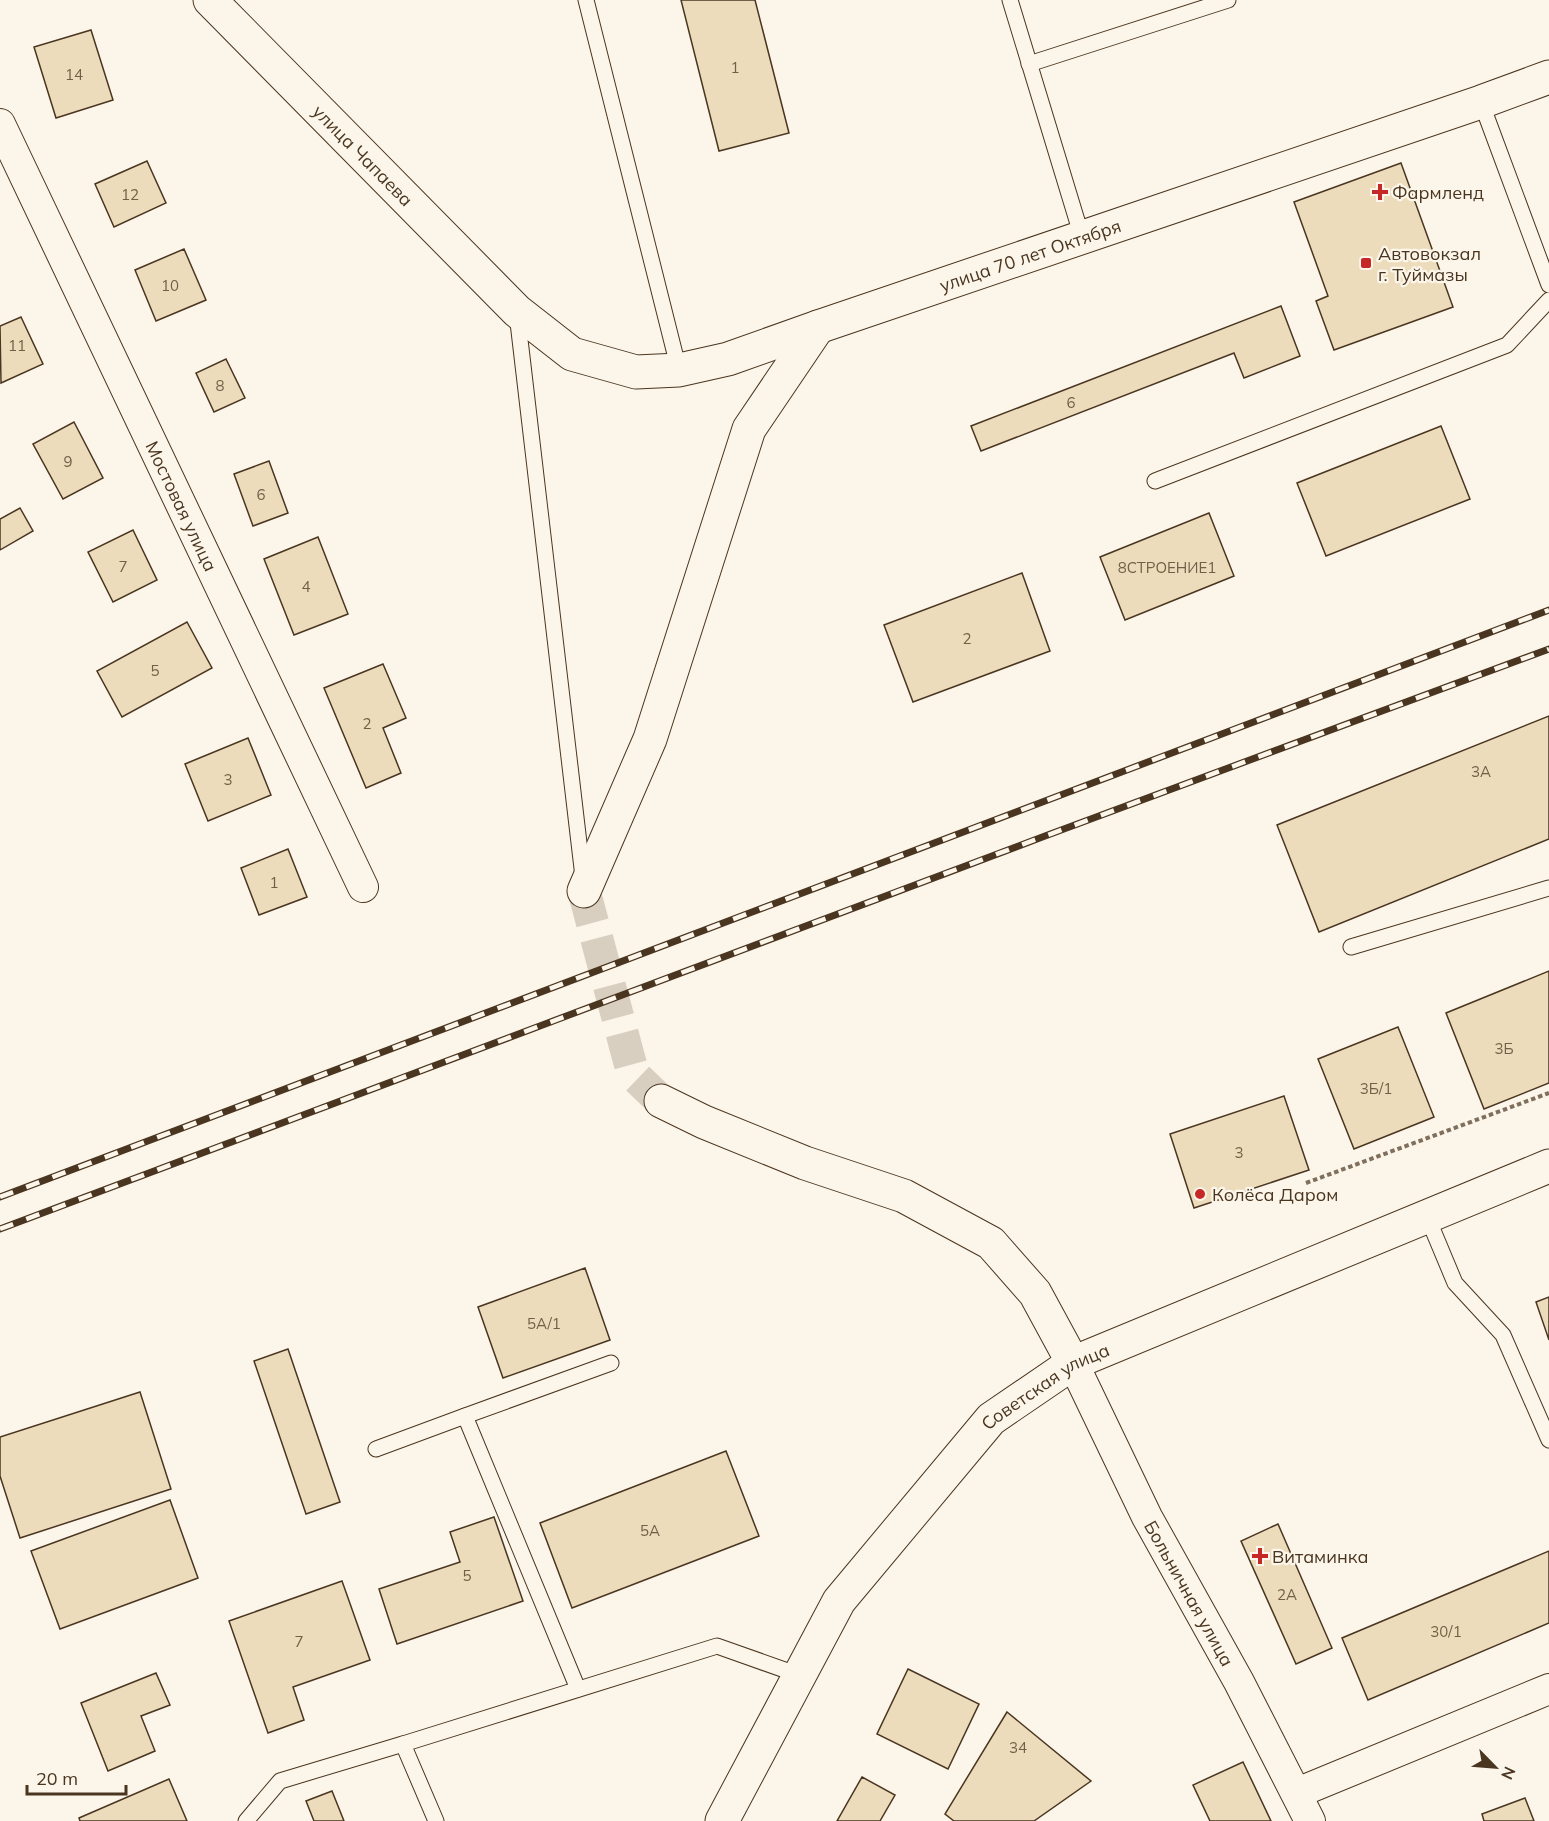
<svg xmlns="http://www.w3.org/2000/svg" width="1549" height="1821" font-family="Mulish,sans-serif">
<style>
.building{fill:#ecdcbc;stroke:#4a3520;stroke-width:1.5}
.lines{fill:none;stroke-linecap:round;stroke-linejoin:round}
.secondary-tunnel{stroke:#d8cfc1;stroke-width:33;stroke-dasharray:33 16;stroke-linecap:butt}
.lane-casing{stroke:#4a3520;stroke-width:17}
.street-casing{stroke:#4a3520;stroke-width:32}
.secondary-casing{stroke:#4a3520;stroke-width:35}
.path{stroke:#7f6f5c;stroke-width:4;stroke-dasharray:4.5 3;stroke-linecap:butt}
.lane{stroke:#fbf6e9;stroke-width:15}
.street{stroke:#fbf6e9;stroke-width:30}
.secondary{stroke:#fbf6e9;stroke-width:33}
.rail-casing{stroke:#4a3520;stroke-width:7}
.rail{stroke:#fbf6e9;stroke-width:4.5;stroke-dasharray:14;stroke-linecap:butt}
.poi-dot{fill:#c62828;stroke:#fbf6e9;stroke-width:2}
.labels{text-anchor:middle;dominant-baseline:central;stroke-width:4.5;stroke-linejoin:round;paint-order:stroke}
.number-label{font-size:15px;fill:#725f47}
.street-label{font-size:18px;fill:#4a3520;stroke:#fbf6e9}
.poi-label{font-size:18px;fill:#4a3520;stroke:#fbf6e9;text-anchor:start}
</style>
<rect width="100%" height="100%" fill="#fbf6e9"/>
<g class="building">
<polygon points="681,0 755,0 789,133 719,151"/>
<polygon points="91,30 113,100 56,118 34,47"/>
<polygon points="147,161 166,203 114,227 95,184"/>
<polygon points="1401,163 1453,307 1334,350 1316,301 1328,296 1294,202"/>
<polygon points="184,249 206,300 156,321 135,270"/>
<polygon points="1281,306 1300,356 1244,378 1234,353 981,451 971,426"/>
<polygon points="21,317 43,364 1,383 0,326"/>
<polygon points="226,359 245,398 214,412 196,373"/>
<polygon points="74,422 103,478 63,499 33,444"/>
<polygon points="1441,426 1470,499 1326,556 1297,483"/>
<polygon points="269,461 288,513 253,526 234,474"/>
<polygon points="20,508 33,531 0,550 0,519"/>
<polygon points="1209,513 1234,576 1125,620 1100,557"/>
<polygon points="133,530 157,580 113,602 88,552"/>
<polygon points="318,537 348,614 294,635 264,559"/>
<polygon points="1022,573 1050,651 913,702 884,625"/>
<polygon points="187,622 212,668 122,717 97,671"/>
<polygon points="383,664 406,718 383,728 401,773 366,788 324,688"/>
<polygon points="1549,716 1549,839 1319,932 1277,825"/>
<polygon points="248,738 271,795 208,821 185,764"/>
<polygon points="288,849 307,897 259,915 241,868"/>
<polygon points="1549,971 1549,1083 1484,1109 1446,1013"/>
<polygon points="1398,1027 1434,1117 1354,1149 1318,1059"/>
<polygon points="1284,1096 1309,1170 1194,1208 1170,1134"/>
<polygon points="585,1268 610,1340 503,1378 478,1307"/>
<polygon points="1549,1297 1549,1340 1536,1302"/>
<polygon points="288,1349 340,1502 306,1514 254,1361"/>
<polygon points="140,1392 171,1489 20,1538 0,1476 0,1437"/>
<polygon points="726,1451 759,1536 572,1608 540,1523"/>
<polygon points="170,1500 198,1578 60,1629 31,1551"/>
<polygon points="494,1517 523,1601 397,1644 379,1589 460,1562 450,1532"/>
<polygon points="1278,1524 1332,1648 1296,1664 1241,1541"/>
<polygon points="1549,1551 1549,1623 1368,1700 1342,1638"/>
<polygon points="342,1581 370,1660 293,1687 304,1720 268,1733 229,1621"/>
<polygon points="908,1669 979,1704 948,1769 877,1734"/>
<polygon points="156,1673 170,1705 141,1716 155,1751 108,1771 81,1703"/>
<polygon points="1007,1712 1091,1781 1034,1821 954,1821 945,1814"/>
<polygon points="1243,1762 1271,1821 1210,1821 1193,1785"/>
<polygon points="862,1777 895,1795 880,1821 837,1821"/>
<polygon points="169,1779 187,1821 80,1821 79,1818"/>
<polygon points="332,1791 344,1821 314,1821 306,1801"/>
<polygon points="1525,1798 1534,1821 1484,1821 1482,1814"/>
</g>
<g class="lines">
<polyline class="secondary-tunnel" points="584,891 633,1074 661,1101"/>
<g class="lane-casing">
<g id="lane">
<polyline points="586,0 679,370"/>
<polyline points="1010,0 1082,237"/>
<polyline points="1029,64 1228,0"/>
<polyline points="1481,102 1549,285"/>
<polyline points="517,314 583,877"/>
<polyline points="1155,481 1507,345 1549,300"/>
<polyline points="1351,947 1549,888"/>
<polyline points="1427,1216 1455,1283 1503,1335 1549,1440"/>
<polyline points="465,1416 611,1363"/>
<polyline points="376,1449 465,1416 578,1689"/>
<polyline points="246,1821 280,1781 403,1744"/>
<polyline points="436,1821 403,1744 717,1646 799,1675"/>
</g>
</g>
<g class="street-casing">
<g id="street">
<path id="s1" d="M0 124 363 887"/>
<path id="s2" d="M1073 1363 1147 1517 1239 1682 1310 1821"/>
<polyline points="1297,1793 1549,1689"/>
</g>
</g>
<g class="secondary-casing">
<g id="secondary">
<path id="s3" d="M210 0 517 311 572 354 636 372 679 370 728 359 818 327 1481 102 1549 77"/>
<polyline points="584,891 650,739 749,429 818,327"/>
<polyline points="661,1101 704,1122 805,1163 904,1196 991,1243 1035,1293 1073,1363"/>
<path id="s4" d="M722 1821 839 1601 991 1419 1073 1363 1549 1166"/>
</g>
</g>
<polyline class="path" points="1306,1183 1549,1093"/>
<use href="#lane" class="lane"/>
<use href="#street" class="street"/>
<use href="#secondary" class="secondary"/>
<g class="rail-casing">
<g id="rail">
<polyline points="0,1197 1549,610"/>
<polyline points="0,1229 1045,836 1549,649"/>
</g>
</g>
<use href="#rail" class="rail"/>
</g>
<g class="poi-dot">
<path d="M1377 183h6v6h6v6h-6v6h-6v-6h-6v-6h6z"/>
<rect x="1360" y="257" width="12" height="12" rx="3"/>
<circle cx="1200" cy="1194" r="6"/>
<path d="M1257 1547h6v6h6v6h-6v6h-6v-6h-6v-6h6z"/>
</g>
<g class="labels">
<g class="number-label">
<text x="735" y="67">1</text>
<text x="74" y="74">14</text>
<text x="130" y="194">12</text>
<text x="170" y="285">10</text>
<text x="17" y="345">11</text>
<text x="220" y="385">8</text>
<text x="1071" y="402">6</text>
<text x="68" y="461">9</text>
<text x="261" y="494">6</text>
<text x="123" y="566">7</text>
<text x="1167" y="567">8СТРОЕНИЕ1</text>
<text x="306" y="586">4</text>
<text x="967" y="638">2</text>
<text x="155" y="670">5</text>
<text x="367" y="723">2</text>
<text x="1481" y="771">3А</text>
<text x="228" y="779">3</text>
<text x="274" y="882">1</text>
<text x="1504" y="1048">3Б</text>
<text x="1376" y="1088">3Б/1</text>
<text x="1239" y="1152">3</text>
<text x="544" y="1323">5А/1</text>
<text x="650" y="1530">5А</text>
<text x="467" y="1575">5</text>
<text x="1287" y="1594">2А</text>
<text x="1446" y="1631">30/1</text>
<text x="299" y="1641">7</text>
<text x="1018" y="1747">34</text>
</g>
<g class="street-label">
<text stroke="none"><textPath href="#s3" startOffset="218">улица Чапаева</textPath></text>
<text stroke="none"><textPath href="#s3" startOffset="986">улица 70 лет Октября</textPath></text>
<text stroke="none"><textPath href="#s1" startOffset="423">Мостовая улица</textPath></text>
<text stroke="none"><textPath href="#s4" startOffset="550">Советская улица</textPath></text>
<text stroke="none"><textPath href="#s2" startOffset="258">Больничная улица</textPath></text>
</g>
<g class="poi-label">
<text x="1392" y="192">Фармленд</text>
<text x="1378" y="253">Автовокзал<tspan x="1378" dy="21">г. Туймазы</tspan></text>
<text x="1212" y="1194">Колёса Даром</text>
<text x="1272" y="1556">Витаминка</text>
</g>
</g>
<g transform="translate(1495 1767) rotate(115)" stroke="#fbf6e9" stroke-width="4.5" paint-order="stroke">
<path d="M0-4.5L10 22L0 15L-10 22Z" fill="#4a3520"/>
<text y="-9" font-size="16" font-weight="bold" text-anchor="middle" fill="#4a3520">N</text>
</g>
<path d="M27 1785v9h99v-9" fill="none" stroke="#4a3520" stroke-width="3"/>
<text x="36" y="1785" font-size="18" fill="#4a3520" stroke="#fbf6e9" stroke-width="4.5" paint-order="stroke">20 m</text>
</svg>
